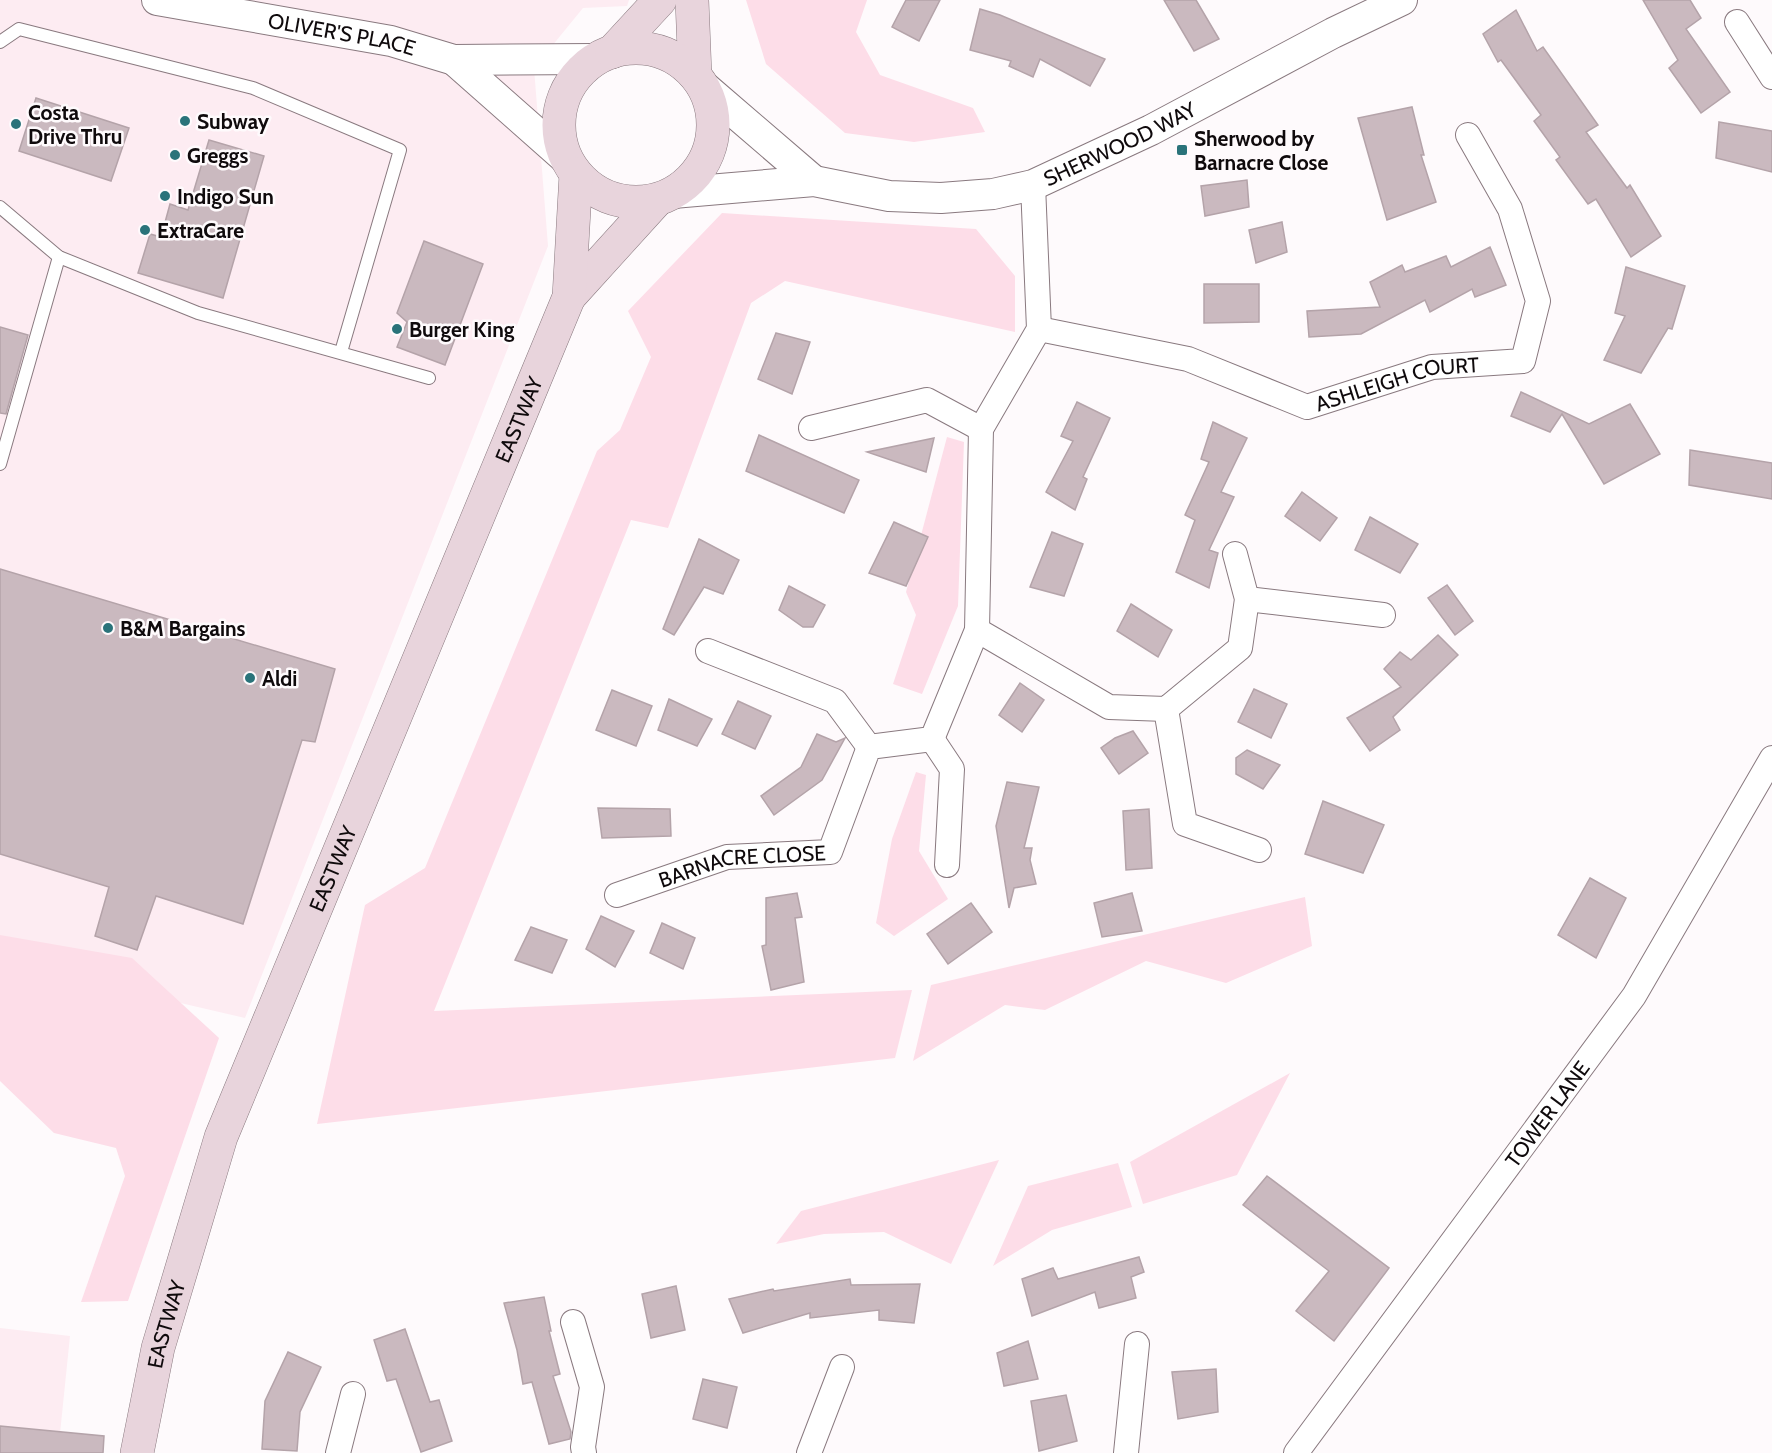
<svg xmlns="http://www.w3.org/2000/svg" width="1772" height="1453" font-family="Cabin,sans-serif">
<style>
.built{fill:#fdecf2}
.green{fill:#fddde8}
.building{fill:#cab9bf;stroke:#b4a3a9;stroke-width:1.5}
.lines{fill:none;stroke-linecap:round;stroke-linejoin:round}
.service-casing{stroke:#89797f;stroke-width:14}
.minor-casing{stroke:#89797f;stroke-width:26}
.tertiary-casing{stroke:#89797f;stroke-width:32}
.secondary-casing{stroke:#89797f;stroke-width:34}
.service{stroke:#fff;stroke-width:12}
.minor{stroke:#fff;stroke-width:24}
.tertiary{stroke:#fff;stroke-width:30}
.secondary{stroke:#e8d4dc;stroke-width:33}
.poi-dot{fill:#2a737a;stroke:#fefafc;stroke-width:2}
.labels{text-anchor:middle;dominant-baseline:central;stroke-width:5;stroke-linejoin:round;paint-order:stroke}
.street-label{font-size:21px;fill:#0f0a0c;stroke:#fefafc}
.poi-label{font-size:21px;font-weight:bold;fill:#0f0a0c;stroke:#fefafc;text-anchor:start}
</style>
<rect width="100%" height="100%" fill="#fefafc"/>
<g class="built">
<polygon points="0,0 629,0 627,6 583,8 534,68 548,246 245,1018 0,961"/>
<polygon points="0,1328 70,1336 58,1453 0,1453"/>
</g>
<g class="green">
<polygon points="746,0 867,0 856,32 880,75 973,108 985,132 914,142 845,133 766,64"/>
<polygon points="722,213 976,229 1015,276 1015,332 785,281 751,303 668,528 631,520 434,1011 912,990 895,1058 317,1124 365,905 425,868 597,451 620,430 651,357 628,311"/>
<polygon points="947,437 964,442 958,606 922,694 893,684 916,615 906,592"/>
<polygon points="916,772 926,775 919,851 948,899 894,936 876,923 892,839"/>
<polygon points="1305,897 1312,946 1226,983 1146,961 1045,1010 1005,1005 913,1061 931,985"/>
<polygon points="0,935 132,958 219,1038 128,1301 81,1302 125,1176 116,1148 54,1133 0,1081"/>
<polygon points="1290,1073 1237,1175 1143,1204 1130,1162"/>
<polygon points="999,1160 951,1264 884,1232 824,1234 776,1244 801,1211"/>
<polygon points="1118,1163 1132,1207 1052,1230 993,1266 1028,1186"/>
</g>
<g class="building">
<polygon points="906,0 940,0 919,41 892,27"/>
<polygon points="1164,0 1196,0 1219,39 1194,51"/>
<polygon points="1643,0 1690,0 1701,18 1686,29 1730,92 1701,113 1669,68 1678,60"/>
<polygon points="980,9 1000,15 1105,59 1090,86 1040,59 1033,77 1009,66 1011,61 970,50"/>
<polygon points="1516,10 1537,51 1543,47 1598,125 1586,132 1627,188 1630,185 1661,236 1631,257 1596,199 1588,204 1556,160 1560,157 1534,121 1541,115 1501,60 1498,62 1483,34"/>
<polygon points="36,98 129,128 111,181 19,151"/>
<polygon points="1412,107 1424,155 1421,155 1436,202 1387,220 1358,118"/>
<polygon points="1719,122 1772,131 1772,172 1716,158"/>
<polygon points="209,140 264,156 223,298 138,273 150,234 161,237 170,204 188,210"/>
<polygon points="1247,180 1249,207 1205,216 1201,186"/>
<polygon points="1282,222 1287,252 1256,263 1249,230"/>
<polygon points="424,241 483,264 445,365 397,347 407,322 397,313"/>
<polygon points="1490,247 1506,285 1475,297 1472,289 1430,312 1425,300 1361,334 1309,337 1307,311 1380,307 1370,282 1402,265 1405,272 1446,256 1451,267"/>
<polygon points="1626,267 1685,286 1672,329 1668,328 1641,373 1604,360 1625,316 1615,313"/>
<polygon points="1204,284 1259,284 1259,322 1204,323"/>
<polygon points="0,327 28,335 6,414 0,413"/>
<polygon points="776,333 810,342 792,394 758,379"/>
<polygon points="1521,392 1589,424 1630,404 1660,454 1604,484 1562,414 1550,432 1511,416"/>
<polygon points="1077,402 1110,418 1083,477 1087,479 1075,510 1046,492 1073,441 1061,436"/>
<polygon points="1213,422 1247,438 1221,492 1234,497 1209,550 1218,553 1209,588 1176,572 1195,520 1185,515 1209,462 1201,459"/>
<polygon points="759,435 859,480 844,513 746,471"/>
<polygon points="934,438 926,472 867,452"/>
<polygon points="1690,450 1772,463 1772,499 1689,485"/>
<polygon points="1302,492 1337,518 1320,541 1285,516"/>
<polygon points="1370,517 1418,544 1400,573 1355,550"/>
<polygon points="894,522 928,537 906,586 869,573"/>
<polygon points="1052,532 1083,544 1064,596 1030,587"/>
<polygon points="699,539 739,560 723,594 704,587 674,635 663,629"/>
<polygon points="0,569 335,669 315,742 302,740 243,924 156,896 137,950 95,936 109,887 0,854"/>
<polygon points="1447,585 1473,621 1455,635 1428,598"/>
<polygon points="789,586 825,605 813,627 803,627 779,610"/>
<polygon points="1131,604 1172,630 1158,657 1117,631"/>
<polygon points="1438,635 1458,655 1393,717 1400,730 1370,751 1347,718 1401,687 1384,669 1400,652 1411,660"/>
<polygon points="1020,683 1044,700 1022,732 999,715"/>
<polygon points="1254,689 1287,704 1271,738 1238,722"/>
<polygon points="612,690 652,706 636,746 596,730"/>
<polygon points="669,699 712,719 697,746 658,730"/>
<polygon points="738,701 771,716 755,749 722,734"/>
<polygon points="1133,731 1148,753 1119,774 1101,748 1115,738"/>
<polygon points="817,734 836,742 845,738 822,780 774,815 761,796 801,767"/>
<polygon points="1247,750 1280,765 1263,789 1236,774 1236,758"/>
<polygon points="1007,782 1039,787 1024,848 1032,848 1030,860 1036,884 1014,888 1009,908 996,826"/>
<polygon points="1323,801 1384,825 1363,873 1305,854"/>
<polygon points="598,808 670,809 671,836 602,838"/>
<polygon points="1149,809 1152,868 1126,870 1123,811"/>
<polygon points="1590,878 1626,898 1596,958 1558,935"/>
<polygon points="797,893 802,917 795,918 804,982 771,990 762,946 766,945 766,898"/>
<polygon points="1132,893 1142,931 1102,937 1094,903"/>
<polygon points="971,903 992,932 948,964 927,934"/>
<polygon points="601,916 634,931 615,967 586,949"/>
<polygon points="662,923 695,938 683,969 650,953"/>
<polygon points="531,927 567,940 552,973 515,960"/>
<polygon points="1267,1176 1389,1268 1334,1341 1296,1311 1329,1271 1243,1205"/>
<polygon points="1139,1257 1144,1272 1131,1277 1136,1298 1099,1308 1095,1292 1032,1316 1022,1279 1053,1268 1058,1279"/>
<polygon points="850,1279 851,1285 920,1284 914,1323 879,1320 879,1310 810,1318 810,1313 743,1333 729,1299 773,1289 774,1291"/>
<polygon points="676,1286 685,1330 651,1338 642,1294"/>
<polygon points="544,1297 551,1331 549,1331 560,1374 553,1376 571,1432 570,1439 549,1444 532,1382 523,1384 517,1350 504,1303"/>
<polygon points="405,1329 430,1402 439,1400 452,1441 421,1452 396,1379 387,1381 374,1340"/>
<polygon points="1028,1341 1038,1379 1004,1386 997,1353"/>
<polygon points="288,1352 321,1367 300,1412 297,1451 262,1449 265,1401"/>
<polygon points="1216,1369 1218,1412 1178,1419 1172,1372"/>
<polygon points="703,1379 737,1387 727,1428 693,1419"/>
<polygon points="1066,1395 1077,1441 1039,1451 1031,1401"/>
<polygon points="0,1426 104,1436 103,1453 0,1453"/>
</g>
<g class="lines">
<g class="service-casing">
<g id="service">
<polyline points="0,42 19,29 253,88 400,150 341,352"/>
<polyline points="0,207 59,257 198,313 429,378"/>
<polyline points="0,464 59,257"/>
</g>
</g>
<g class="minor-casing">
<g id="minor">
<polyline points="1737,22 1772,77"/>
<path id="s1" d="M1039 329 1188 359 1307 407 1432 367 1523 361 1538 301 1510 209 1468 135"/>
<polyline points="811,428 927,400 981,429"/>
<polyline points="1247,599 1383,615"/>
<polyline points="977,630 1109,707 1166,709 1240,648 1247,599 1235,554"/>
<polyline points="708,651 835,701 869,747"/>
<polyline points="1166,709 1185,824 1259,850"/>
<polyline points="932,739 952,769 947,865"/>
<path id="s2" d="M617 895 727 857 830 852 869 747 932 739 977 630 981 429 1039 329 1033 185"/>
<polyline points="573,1322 592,1387 583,1447 584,1453"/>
<polyline points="338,1453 353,1394"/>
<polyline points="809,1453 842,1367"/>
<polyline points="1126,1453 1137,1344"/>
<path id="s3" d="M1296 1453 1634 996 1772 758"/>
</g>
</g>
<g class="tertiary-casing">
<g id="tertiary">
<path id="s4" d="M157 0 391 41 454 60 596 59"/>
<polyline points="454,60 566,159"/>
<polyline points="700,83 814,181"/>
<path id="s5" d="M673 193 814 181 889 196 941 198 993 194 1033 185 1151 130 1333 33 1402 0"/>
</g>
</g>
<g class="secondary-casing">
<g id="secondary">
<polyline points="692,0 695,75"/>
<circle cx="636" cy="125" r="77"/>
<polyline points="612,52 660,0"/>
<polyline points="569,297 657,200"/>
<path id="s6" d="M137 1453 158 1348 221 1137 569 297 576 174"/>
</g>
</g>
<use href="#service" class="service"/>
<use href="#minor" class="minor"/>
<use href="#tertiary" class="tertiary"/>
<use href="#secondary" class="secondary"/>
</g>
<g class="poi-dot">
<circle cx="185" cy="121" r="6"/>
<circle cx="16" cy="124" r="6"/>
<rect x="1176" y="144" width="12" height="12" rx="3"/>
<circle cx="175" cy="155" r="6"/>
<circle cx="165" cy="196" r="6"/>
<circle cx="145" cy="230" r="6"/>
<circle cx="397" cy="329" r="6"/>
<circle cx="108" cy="628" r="6"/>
<circle cx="250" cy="678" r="6"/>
</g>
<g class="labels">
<g class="street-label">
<text stroke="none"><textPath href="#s4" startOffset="188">OLIVER'S PLACE</textPath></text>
<text stroke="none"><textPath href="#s5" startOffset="459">SHERWOOD WAY</textPath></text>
<text stroke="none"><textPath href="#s1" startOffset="374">ASHLEIGH COURT</textPath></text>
<text stroke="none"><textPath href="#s6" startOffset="1104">EASTWAY</textPath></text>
<text stroke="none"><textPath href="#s2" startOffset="130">BARNACRE CLOSE</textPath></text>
<text stroke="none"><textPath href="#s6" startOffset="618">EASTWAY</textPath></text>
<text stroke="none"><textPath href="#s3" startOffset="422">TOWER LANE</textPath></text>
<text stroke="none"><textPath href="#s6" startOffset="132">EASTWAY</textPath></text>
</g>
<g class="poi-label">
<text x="28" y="112">Costa<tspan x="28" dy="24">Drive Thru</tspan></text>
<text x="197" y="121">Subway</text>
<text x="1194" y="138">Sherwood by<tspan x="1194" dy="24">Barnacre Close</tspan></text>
<text x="187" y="155">Greggs</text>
<text x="177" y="196">Indigo Sun</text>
<text x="157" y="230">ExtraCare</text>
<text x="409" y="329">Burger King</text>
<text x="120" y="628">B&amp;M Bargains</text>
<text x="262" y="678">Aldi</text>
</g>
</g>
</svg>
